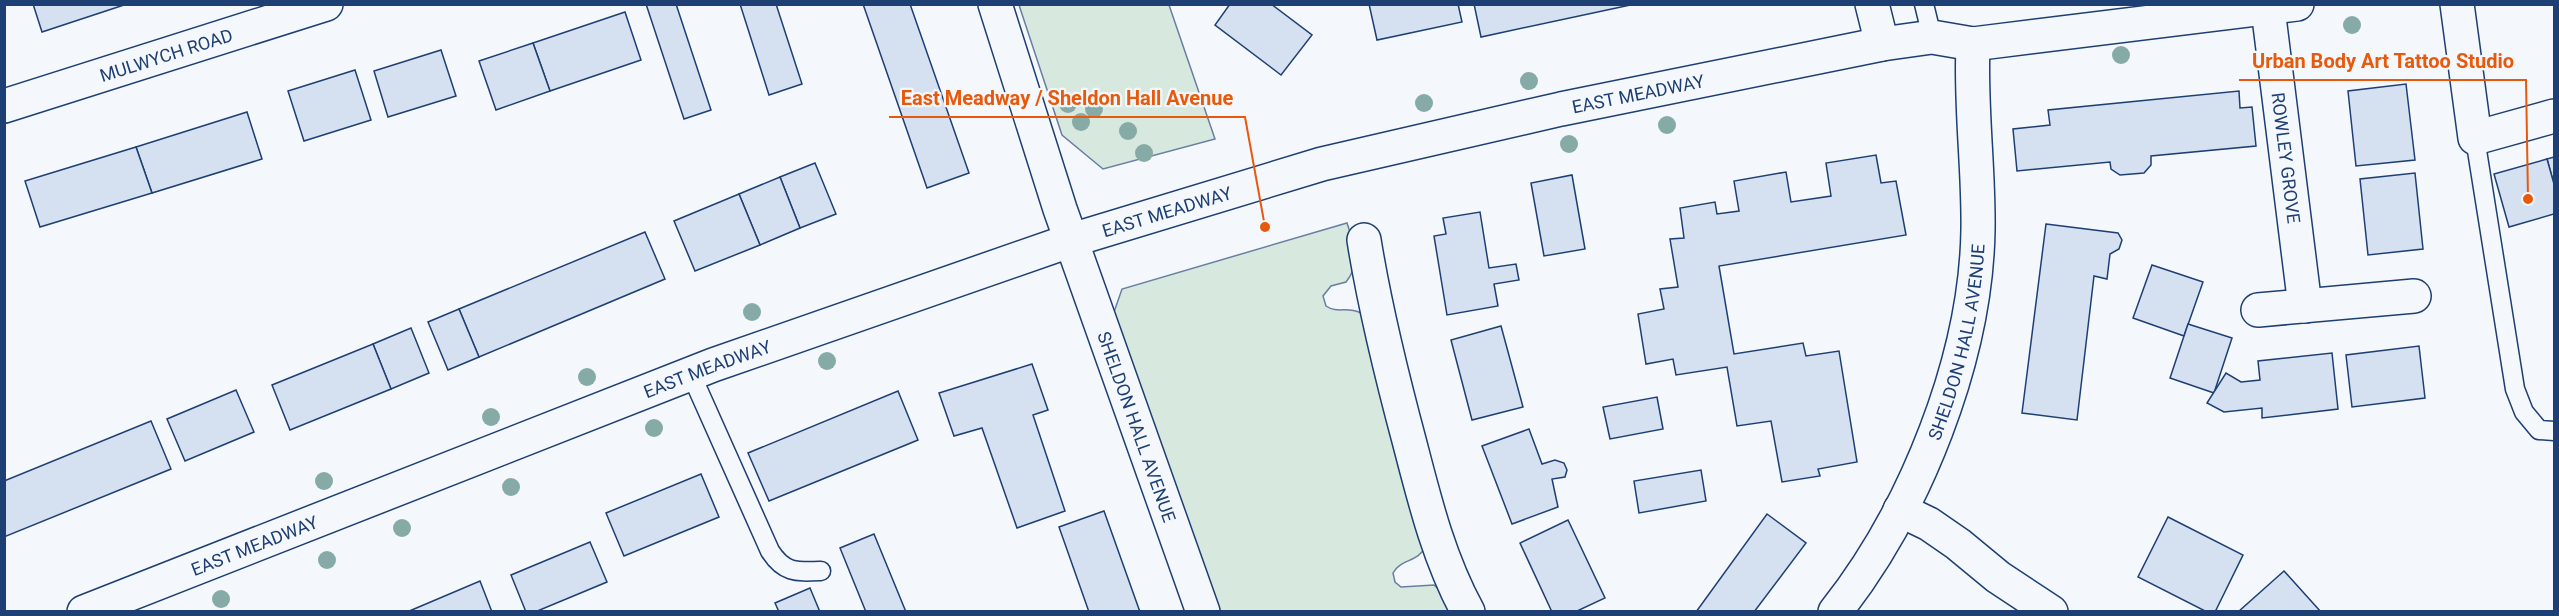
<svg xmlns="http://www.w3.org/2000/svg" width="2559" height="616" font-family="Roboto,sans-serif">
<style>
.green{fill:#d7e8df;stroke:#687fa3;stroke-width:1.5}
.building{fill:#d5e0f0;stroke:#1d3f73;stroke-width:1.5}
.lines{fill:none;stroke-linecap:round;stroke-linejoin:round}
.service-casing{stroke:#1d3f73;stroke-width:21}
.minor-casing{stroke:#1d3f73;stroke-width:36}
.tertiary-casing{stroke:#1d3f73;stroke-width:36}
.service{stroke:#f4f7fb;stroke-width:18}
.minor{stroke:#f4f7fb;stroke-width:33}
.tertiary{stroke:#f4f7fb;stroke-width:33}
.tree{fill:#86aba6}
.labels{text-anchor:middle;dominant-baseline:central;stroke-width:4.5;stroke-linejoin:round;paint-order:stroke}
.street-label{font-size:18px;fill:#1d3f73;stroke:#f4f7fb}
.leader{fill:none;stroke:#e8590c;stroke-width:2}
.callout-dot{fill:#e8590c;stroke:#f4f7fb;stroke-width:2}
.callout-label{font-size:20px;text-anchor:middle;font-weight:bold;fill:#e8590c;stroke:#f4f7fb;stroke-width:4.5;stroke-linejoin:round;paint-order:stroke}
</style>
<rect width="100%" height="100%" fill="#f4f7fb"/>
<g class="green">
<polygon points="1019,5 1169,5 1215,139 1103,169 1062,135"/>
<path d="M1347 223C1354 245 1362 262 1346 282L1331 286 1323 296 1326 306C1338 314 1346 306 1361 313L1425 547C1419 562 1400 559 1393 573L1395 582 1401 587 1434 585 1444 594 1454 611H1217L1114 312 1122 289Z"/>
</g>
<g class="building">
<polygon points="33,4 127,4 42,32"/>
<polygon points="646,4 676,4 711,110 684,119"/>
<polygon points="740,4 776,4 802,84 769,95"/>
<polygon points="863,4 910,4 969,173 927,188"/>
<polygon points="1230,4 1271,4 1312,35 1281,75 1215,25"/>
<polygon points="1369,4 1458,4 1462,22 1377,40"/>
<polygon points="1474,4 1635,4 1481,37"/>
<polygon points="625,12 641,60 550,91 533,43"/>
<polygon points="533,43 550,91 496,110 479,61"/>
<polygon points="441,50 456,96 388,117 374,71"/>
<polygon points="355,70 371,120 304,141 288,91"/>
<polygon points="2406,84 2415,160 2356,166 2348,91"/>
<polygon points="2239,91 2240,108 2252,107 2256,146 2151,156 2151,165 2144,173 2120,175 2111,169 2110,162 2017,171 2013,129 2050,125 2048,110"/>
<polygon points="247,112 262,159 152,193 136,147"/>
<polygon points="136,147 152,193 40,227 25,181"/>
<polygon points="1876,155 1881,183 1896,181 1906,235 1719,266 1734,354 1803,343 1806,356 1839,351 1857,462 1818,469 1820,476 1782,482 1771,421 1737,426 1727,367 1676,375 1673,359 1646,364 1638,314 1664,309 1660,289 1678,287 1670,239 1684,238 1680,208 1715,202 1717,214 1739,211 1734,181 1786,172 1791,202 1831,196 1826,163"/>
<polygon points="2554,157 2554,184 2547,159"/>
<polygon points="2547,159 2554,184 2554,214 2509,227 2494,174"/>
<polygon points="815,163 836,214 800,228 780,177"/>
<polygon points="2415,173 2423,249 2368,255 2360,179"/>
<polygon points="1572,175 1585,249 1544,256 1531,183"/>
<polygon points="780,177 800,228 760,245 739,194"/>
<polygon points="739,194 760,245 695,271 674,221"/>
<polygon points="1480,212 1489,268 1516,264 1519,280 1494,284 1498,306 1447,315 1434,236 1446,234 1443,218"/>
<polygon points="2046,224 2118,233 2122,240 2119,249 2110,254 2107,279 2094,276 2077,420 2022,413"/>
<polygon points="645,232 665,279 479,357 459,309"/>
<polygon points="2152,265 2203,282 2184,336 2133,318"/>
<polygon points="459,309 479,357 448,370 428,322"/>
<polygon points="2188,324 2232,338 2214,393 2170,378"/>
<polygon points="1501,326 1523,407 1472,420 1451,340"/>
<polygon points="411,328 429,373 391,389 373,344"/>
<polygon points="373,344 391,389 290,430 272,385"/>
<polygon points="2419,346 2425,398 2352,407 2346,355"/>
<polygon points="2332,353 2338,409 2262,418 2262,408 2224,412 2207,403 2226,373 2241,382 2260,380 2258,361"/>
<polygon points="1032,364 1048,410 1033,415 1065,511 1017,528 982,428 954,436 939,393"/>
<polygon points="236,390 254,432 185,461 167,419"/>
<polygon points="898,391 918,440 769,501 748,453"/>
<polygon points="1657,397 1663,429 1610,439 1603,407"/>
<polygon points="151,421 171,469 4,537 4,481"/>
<polygon points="1529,429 1542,464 1555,460 1564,463 1567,470 1565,477 1552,479 1558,507 1512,524 1482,446"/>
<polygon points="1701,470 1706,501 1639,513 1634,481"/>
<polygon points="701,474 719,517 624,556 606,513"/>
<polygon points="1104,511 1140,612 1089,612 1059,527"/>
<polygon points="1767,514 1806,543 1754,612 1696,612"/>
<polygon points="2168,517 2243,555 2215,612 2207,612 2138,577"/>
<polygon points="1568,520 1605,598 1575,612 1552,612 1520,543"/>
<polygon points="874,534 906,612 866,612 840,548"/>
<polygon points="590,542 607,582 535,612 526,612 511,575"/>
<polygon points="2284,571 2321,612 2238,612"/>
<polygon points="480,581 492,612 407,612"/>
<polygon points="810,588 820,612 779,612 775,603"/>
</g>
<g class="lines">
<g class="service-casing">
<g id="service">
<polyline points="1924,4 1932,37"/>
<polyline points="2475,138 2515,389 2524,412 2539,430 2554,431"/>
<path d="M691 374 770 551C784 573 796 572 821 571"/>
</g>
</g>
<g class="minor-casing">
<g id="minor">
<path id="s1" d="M995 4 1060 209 1203 612"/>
<polyline points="1872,4 1882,44"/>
<polyline points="2457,4 2475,138 2554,116"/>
<path id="s2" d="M2268 9 2305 306"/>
<path id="s3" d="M4 106 326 4"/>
<path d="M1364 240C1375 309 1392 377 1410 444 1425 502 1439 559 1468 612"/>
<polyline points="2258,310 2414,296"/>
<polyline points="1900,510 1929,524 1958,544 1998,577 2051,612"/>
<path id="s4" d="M1835 612C1915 511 1976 359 1978 230 1979 168 1970 106 1973 44"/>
</g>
</g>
<g class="tertiary-casing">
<g id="tertiary">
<path id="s5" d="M84 612 713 365 1072 240 1322 164 1561 109 1882 44 1932 37 1973 44 2297 4"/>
</g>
</g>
<use href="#service" class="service"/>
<use href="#minor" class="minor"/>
<use href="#tertiary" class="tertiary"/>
</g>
<g class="tree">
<circle cx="2352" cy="25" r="9"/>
<circle cx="2121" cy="55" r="9"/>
<circle cx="1529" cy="81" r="9"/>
<circle cx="1424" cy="103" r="9"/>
<circle cx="1068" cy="104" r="9"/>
<circle cx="1094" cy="109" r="9"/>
<circle cx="1081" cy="122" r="9"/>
<circle cx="1667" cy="125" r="9"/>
<circle cx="1128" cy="131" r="9"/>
<circle cx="1569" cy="144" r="9"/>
<circle cx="1144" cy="153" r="9"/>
<circle cx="752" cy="312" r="9"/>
<circle cx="827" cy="361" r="9"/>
<circle cx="587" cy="377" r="9"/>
<circle cx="491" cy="417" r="9"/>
<circle cx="654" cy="428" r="9"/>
<circle cx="324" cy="481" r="9"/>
<circle cx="511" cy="487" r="9"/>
<circle cx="402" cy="528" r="9"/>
<circle cx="327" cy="560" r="9"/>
<circle cx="221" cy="599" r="9"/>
</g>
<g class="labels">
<g class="street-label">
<text stroke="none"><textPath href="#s3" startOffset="170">MULWYCH ROAD</textPath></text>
<text stroke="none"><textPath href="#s5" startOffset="1641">EAST MEADWAY</textPath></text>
<text stroke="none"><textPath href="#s2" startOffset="150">ROWLEY GROVE</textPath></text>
<text stroke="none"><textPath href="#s5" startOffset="1155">EAST MEADWAY</textPath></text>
<text stroke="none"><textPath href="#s4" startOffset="300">SHELDON HALL AVENUE</textPath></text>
<text stroke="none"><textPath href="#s5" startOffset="669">EAST MEADWAY</textPath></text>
<text stroke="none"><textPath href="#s1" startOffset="446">SHELDON HALL AVENUE</textPath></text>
<text stroke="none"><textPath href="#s5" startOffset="183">EAST MEADWAY</textPath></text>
</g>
</g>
<path class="leader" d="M2528 199L2526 80H2239M1265 227L1245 117H889"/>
<g class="callout-dot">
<circle cx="2528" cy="199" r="6"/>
<circle cx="1265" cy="227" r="6"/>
</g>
<g class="callout-label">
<text x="2383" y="68">Urban Body Art Tattoo Studio</text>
<text x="1067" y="105">East Meadway / Sheldon Hall Avenue</text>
</g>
<rect width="2559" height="616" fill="none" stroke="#1d3f73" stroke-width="12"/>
</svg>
